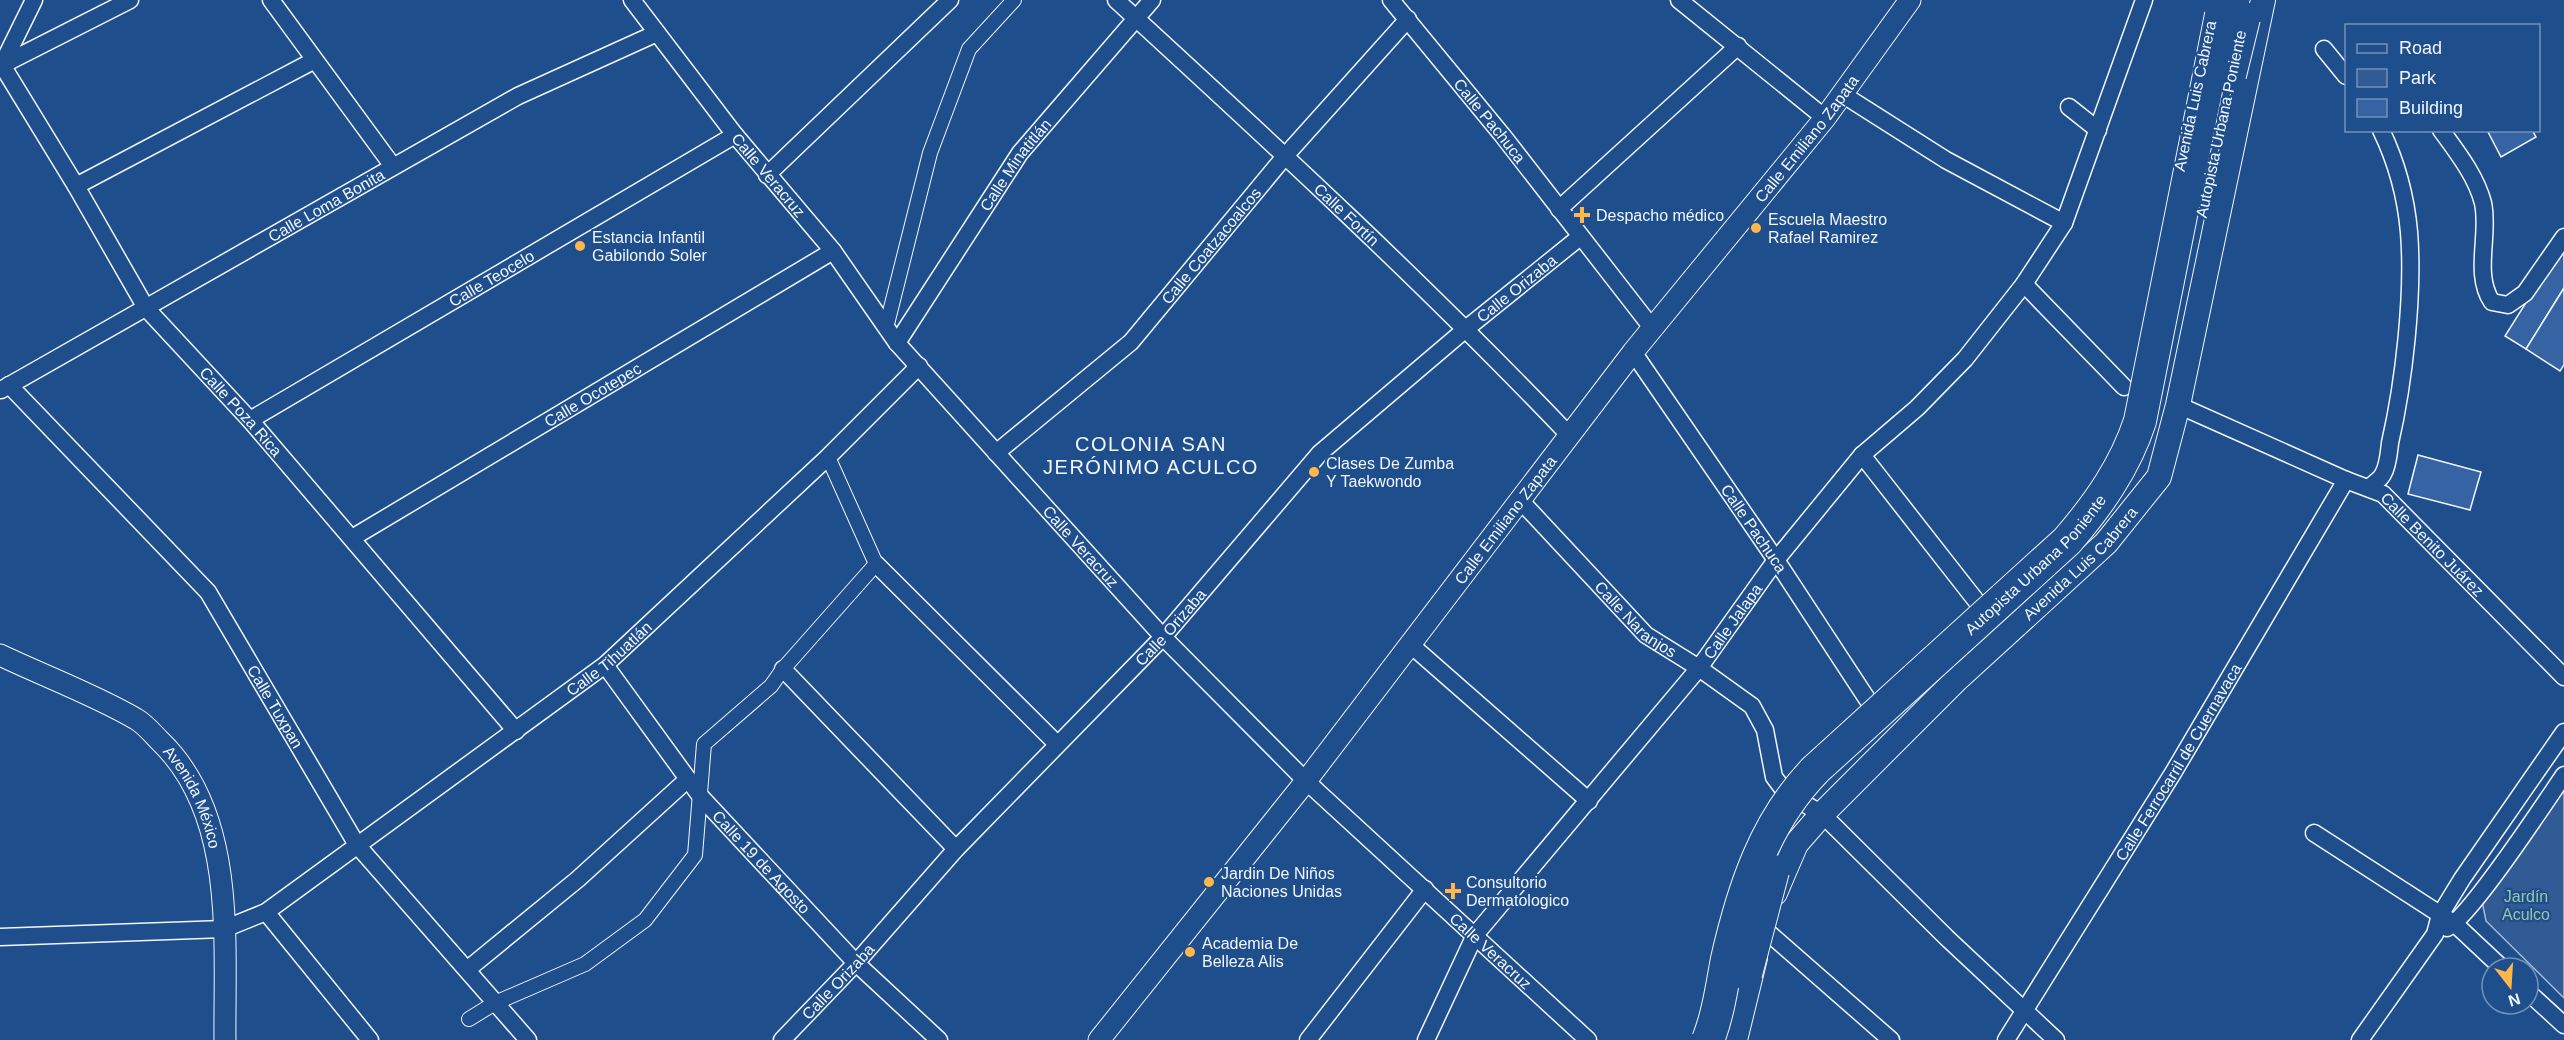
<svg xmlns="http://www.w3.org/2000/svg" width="2564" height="1040" font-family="Arial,sans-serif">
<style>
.green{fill:#305b95;stroke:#a8bbd7;stroke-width:1.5}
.building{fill:#3563a3;stroke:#f2f6ff;stroke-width:1.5}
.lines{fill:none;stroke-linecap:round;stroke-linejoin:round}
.pedestrian-casing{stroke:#f2f6ff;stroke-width:16}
.minor-casing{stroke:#f2f6ff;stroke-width:19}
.tertiary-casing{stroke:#f2f6ff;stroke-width:23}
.secondary-casing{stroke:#f2f6ff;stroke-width:26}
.pedestrian{stroke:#1f4e8c;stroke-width:14}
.minor{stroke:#1f4e8c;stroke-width:16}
.tertiary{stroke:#1f4e8c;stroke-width:21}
.secondary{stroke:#1f4e8c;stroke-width:24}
.motorway-bridge-casing{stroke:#f2f6ff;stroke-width:34;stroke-linecap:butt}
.motorway-bridge{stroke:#1f4e8c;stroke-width:32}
.poi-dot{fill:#ffb74d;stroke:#1f4e8c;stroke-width:2}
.labels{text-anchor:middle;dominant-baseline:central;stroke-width:4.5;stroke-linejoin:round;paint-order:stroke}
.street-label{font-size:16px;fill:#f2f6ff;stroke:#1f4e8c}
.poi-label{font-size:16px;fill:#f2f6ff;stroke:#1f4e8c;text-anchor:start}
.park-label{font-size:16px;fill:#97c8a6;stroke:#1f4e8c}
.quarter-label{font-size:20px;letter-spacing:1.5px;fill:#f2f6ff;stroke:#1f4e8c}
</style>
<rect width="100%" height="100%" fill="#1f4e8c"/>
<polygon class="green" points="2564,785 2564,998 2486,921 2482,901"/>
<g class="building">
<polygon points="2487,130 2532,130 2536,137 2501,157"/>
<polygon points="2564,242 2564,288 2526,349 2505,336"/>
<polygon points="2564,288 2564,365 2560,371 2526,349"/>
<polygon points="2418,455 2481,472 2470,510 2408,494"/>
</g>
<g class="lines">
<g class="pedestrian-casing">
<g id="pedestrian">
<polyline points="886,328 930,153 969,49 1014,0"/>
<polyline points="469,1019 495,1003 585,964 645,920 695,855 704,744 771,686 783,669 876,564 828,457"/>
</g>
</g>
<g class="minor-casing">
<g id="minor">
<polyline points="271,0 392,165"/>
<path id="s1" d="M632 0 735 135 833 251 897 343 1163 637 1306 781 1588 1040"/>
<path id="s2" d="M1116 0C1271 142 1425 284 1570 436"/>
<path id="s3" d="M1391 0 1503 136 1653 329"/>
<polyline points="1679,0 1825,118"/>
<polyline points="2324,49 2346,76"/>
<path id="s4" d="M2 65 76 186 146 308 250 420 516 731"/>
<polyline points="2,65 34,0"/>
<polyline points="0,66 130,0"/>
<polyline points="1842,94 1946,160 2064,223"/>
<polyline points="2069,107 2098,130"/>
<path d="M2441 130C2457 152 2476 176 2483 203 2490 235 2473 274 2492 302L2508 305 2525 293 2564 237"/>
<polyline points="767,175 950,0"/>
<polyline points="76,186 313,61"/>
<polyline points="1559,209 1738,46"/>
<polyline points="2024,284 2124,387"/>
<path id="s5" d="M897 343 1020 153 1152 0"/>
<path id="s6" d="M1633 352 1776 560 1873 708"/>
<path id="s7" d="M9 385 208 592 357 845 528 1040"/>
<path id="s8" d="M1 390 518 96 657 33"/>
<path id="s9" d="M2178 405 2346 480 2383 494 2564 677"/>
<path id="s10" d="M250 420 735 135"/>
<path id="s11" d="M996 453 1131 342 1286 155 1408 19"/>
<polyline points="1862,455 1981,607"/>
<path d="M2370 487C2374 483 2381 479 2383 474 2388 466 2389 452 2390 443 2404 382 2414 294 2409 232 2406 198 2396 161 2381 130"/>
<path id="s12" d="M1519 499 1646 635 1699 668 1752 706 1765 730 1774 777 1786 793 1822 814 1947 938 2056 1040"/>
<path id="s13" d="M352 538 833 251"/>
<polyline points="876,564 1057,744"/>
<polyline points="1411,645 1589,801"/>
<path id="s14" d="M605 665 701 797 856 963 939 1040"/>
<polyline points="783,669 956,849"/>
<polyline points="2314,833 2455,924 2502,968"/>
<polyline points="266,912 370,1040"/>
<polyline points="1763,928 1891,1040"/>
<path d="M2447 928C2470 917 2544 804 2564 775"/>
<path id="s15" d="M0 937 224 929 266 912 605 665 828 457 919 366"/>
<polyline points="468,969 578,879 688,779"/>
<polyline points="2528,992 2564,1025"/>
<path id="s16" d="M782 1040 856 963 956 849 1163 637 1320 453 1467 328 1580 237"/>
<polyline points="1308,1040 1425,889"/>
<path id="s17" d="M1426 1040 1475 935 1699 668 1776 560 1862 455 1917 408 1965 359 2024 284 2064 223 2144 0"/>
<path id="s18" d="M2006 1040 2173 773 2346 480"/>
<polyline points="2360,1040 2435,934 2440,915 2462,879 2564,732"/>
</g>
</g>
<g class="tertiary-casing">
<g id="tertiary">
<path id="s19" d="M0 655C44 676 95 695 136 719 145 724 153 734 160 741 237 815 224 942 225 1040"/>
<path id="s20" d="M1099 1040 1306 781 1633 352 1825 118 1910 0"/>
</g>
</g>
<g class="secondary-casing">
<g id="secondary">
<path id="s21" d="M1775 893 1796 844 1822 814 1955 681 2106 543 2159 477 2178 405 2263 0"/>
<polyline points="1735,1040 1755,958"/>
</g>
</g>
<use href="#pedestrian" class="pedestrian"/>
<use href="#minor" class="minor"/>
<use href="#tertiary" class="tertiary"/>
<use href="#secondary" class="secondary"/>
<g class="motorway-bridge-casing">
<g id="motorway-bridge">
<polyline points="2230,75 2244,18"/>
<polyline points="1746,974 1773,871"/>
<path id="s22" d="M1708 1040C1718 1015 1722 986 1727 959 1743 889 1765 821 1816 769L2067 541C2098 505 2125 467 2140 421L2221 15"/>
</g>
</g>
<use href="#motorway-bridge" class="motorway-bridge"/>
</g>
<g class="poi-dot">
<path d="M1579 206h6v6h6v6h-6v6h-6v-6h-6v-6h6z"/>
<circle cx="1756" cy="228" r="6"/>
<circle cx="580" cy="246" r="6"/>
<circle cx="1314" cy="472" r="6"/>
<circle cx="1209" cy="882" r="6"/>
<path d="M1450 882h6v6h6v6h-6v6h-6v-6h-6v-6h6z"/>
<circle cx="1190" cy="952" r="6"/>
</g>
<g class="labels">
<g class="street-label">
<text transform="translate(2195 96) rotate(-78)">Avenida Luis Cabrera</text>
<text stroke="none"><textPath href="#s3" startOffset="156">Calle Pachuca</textPath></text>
<text transform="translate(2221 124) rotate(-78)">Autopista Urbana Poniente</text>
<text stroke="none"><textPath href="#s20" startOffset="1146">Calle Emiliano Zapata</textPath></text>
<text stroke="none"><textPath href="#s5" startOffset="214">Calle Minatitlán</textPath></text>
<text stroke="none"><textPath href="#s1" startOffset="222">Calle Veracruz</textPath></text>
<text stroke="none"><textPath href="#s8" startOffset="374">Calle Loma Bonita</textPath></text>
<text stroke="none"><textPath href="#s2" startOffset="315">Calle Fortín</textPath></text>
<text stroke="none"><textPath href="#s11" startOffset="300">Calle Coatzacoalcos</textPath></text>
<text stroke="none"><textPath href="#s10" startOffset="280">Calle Teocelo</textPath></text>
<text stroke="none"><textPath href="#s16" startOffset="1053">Calle Orizaba</textPath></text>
<text stroke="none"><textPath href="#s13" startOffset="280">Calle Ocotepec</textPath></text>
<text stroke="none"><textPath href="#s4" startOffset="423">Calle Poza Rica</textPath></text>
<text stroke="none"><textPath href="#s20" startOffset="660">Calle Emiliano Zapata</textPath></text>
<text stroke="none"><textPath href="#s6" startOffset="214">Calle Pachuca</textPath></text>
<text stroke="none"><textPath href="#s9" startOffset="294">Calle Benito Juárez</textPath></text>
<text stroke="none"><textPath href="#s1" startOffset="708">Calle Veracruz</textPath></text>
<text stroke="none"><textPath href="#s21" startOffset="453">Avenida Luis Cabrera</textPath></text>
<text stroke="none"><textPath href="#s22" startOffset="596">Autopista Urbana Poniente</textPath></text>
<text stroke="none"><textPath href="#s12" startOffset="168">Calle Naranjos</textPath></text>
<text stroke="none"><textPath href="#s17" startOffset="522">Calle Jalapa</textPath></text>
<text stroke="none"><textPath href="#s16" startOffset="567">Calle Orizaba</textPath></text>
<text stroke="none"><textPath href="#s15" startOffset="696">Calle Tihuatlán</textPath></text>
<text stroke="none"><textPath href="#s7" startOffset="420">Calle Tuxpan</textPath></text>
<text stroke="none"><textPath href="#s18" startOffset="327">Calle Ferrocarril de Cuernavaca</textPath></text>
<text stroke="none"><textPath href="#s19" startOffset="249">Avenida México</textPath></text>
<text stroke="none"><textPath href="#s14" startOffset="252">Calle 19 de Agosto</textPath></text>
<text stroke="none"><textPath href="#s1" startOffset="1284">Calle Veracruz</textPath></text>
<text stroke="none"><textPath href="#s16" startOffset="81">Calle Orizaba</textPath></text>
</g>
<g class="poi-label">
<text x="1596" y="215">Despacho médico</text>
<text x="1768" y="219">Escuela Maestro<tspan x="1768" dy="18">Rafael Ramirez</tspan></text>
<text x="592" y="237">Estancia Infantil<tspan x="592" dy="18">Gabilondo Soler</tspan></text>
<text x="1326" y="463">Clases De Zumba<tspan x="1326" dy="18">Y Taekwondo</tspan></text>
<text x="1221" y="873">Jardin De Niños<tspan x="1221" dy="18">Naciones Unidas</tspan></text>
<text x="1466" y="882">Consultorio<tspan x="1466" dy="18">Dermatologico</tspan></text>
<text x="1202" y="943">Academia De<tspan x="1202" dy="18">Belleza Alis</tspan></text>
</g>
<g class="park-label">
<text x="2526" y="896">Jardín<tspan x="2526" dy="18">Aculco</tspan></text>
</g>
<g class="quarter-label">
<text x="1151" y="444">COLONIA SAN<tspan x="1151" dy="23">JERÓNIMO ACULCO</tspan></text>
</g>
</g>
<rect x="2345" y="24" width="195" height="108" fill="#1f4e8c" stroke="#7391ba" stroke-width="1.5"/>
<rect x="2357" y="44" width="30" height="9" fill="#1f4e8c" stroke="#7391ba" stroke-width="1.5"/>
<text x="2399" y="54" font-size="18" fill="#f2f6ff">Road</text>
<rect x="2357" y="69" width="30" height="18" fill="#305b95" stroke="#7391ba" stroke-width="1.5"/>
<text x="2399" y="84" font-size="18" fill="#f2f6ff">Park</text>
<rect x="2357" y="99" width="30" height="18" fill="#3563a3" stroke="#7391ba" stroke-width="1.5"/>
<text x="2399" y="114" font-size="18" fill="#f2f6ff">Building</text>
<g transform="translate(2510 986) rotate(163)"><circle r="28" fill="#1f4e8c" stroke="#7391ba" stroke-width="1.5"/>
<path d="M0-4.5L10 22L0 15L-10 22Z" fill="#ffb74d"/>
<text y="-9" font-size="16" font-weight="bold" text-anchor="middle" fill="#f2f6ff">N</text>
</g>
</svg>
